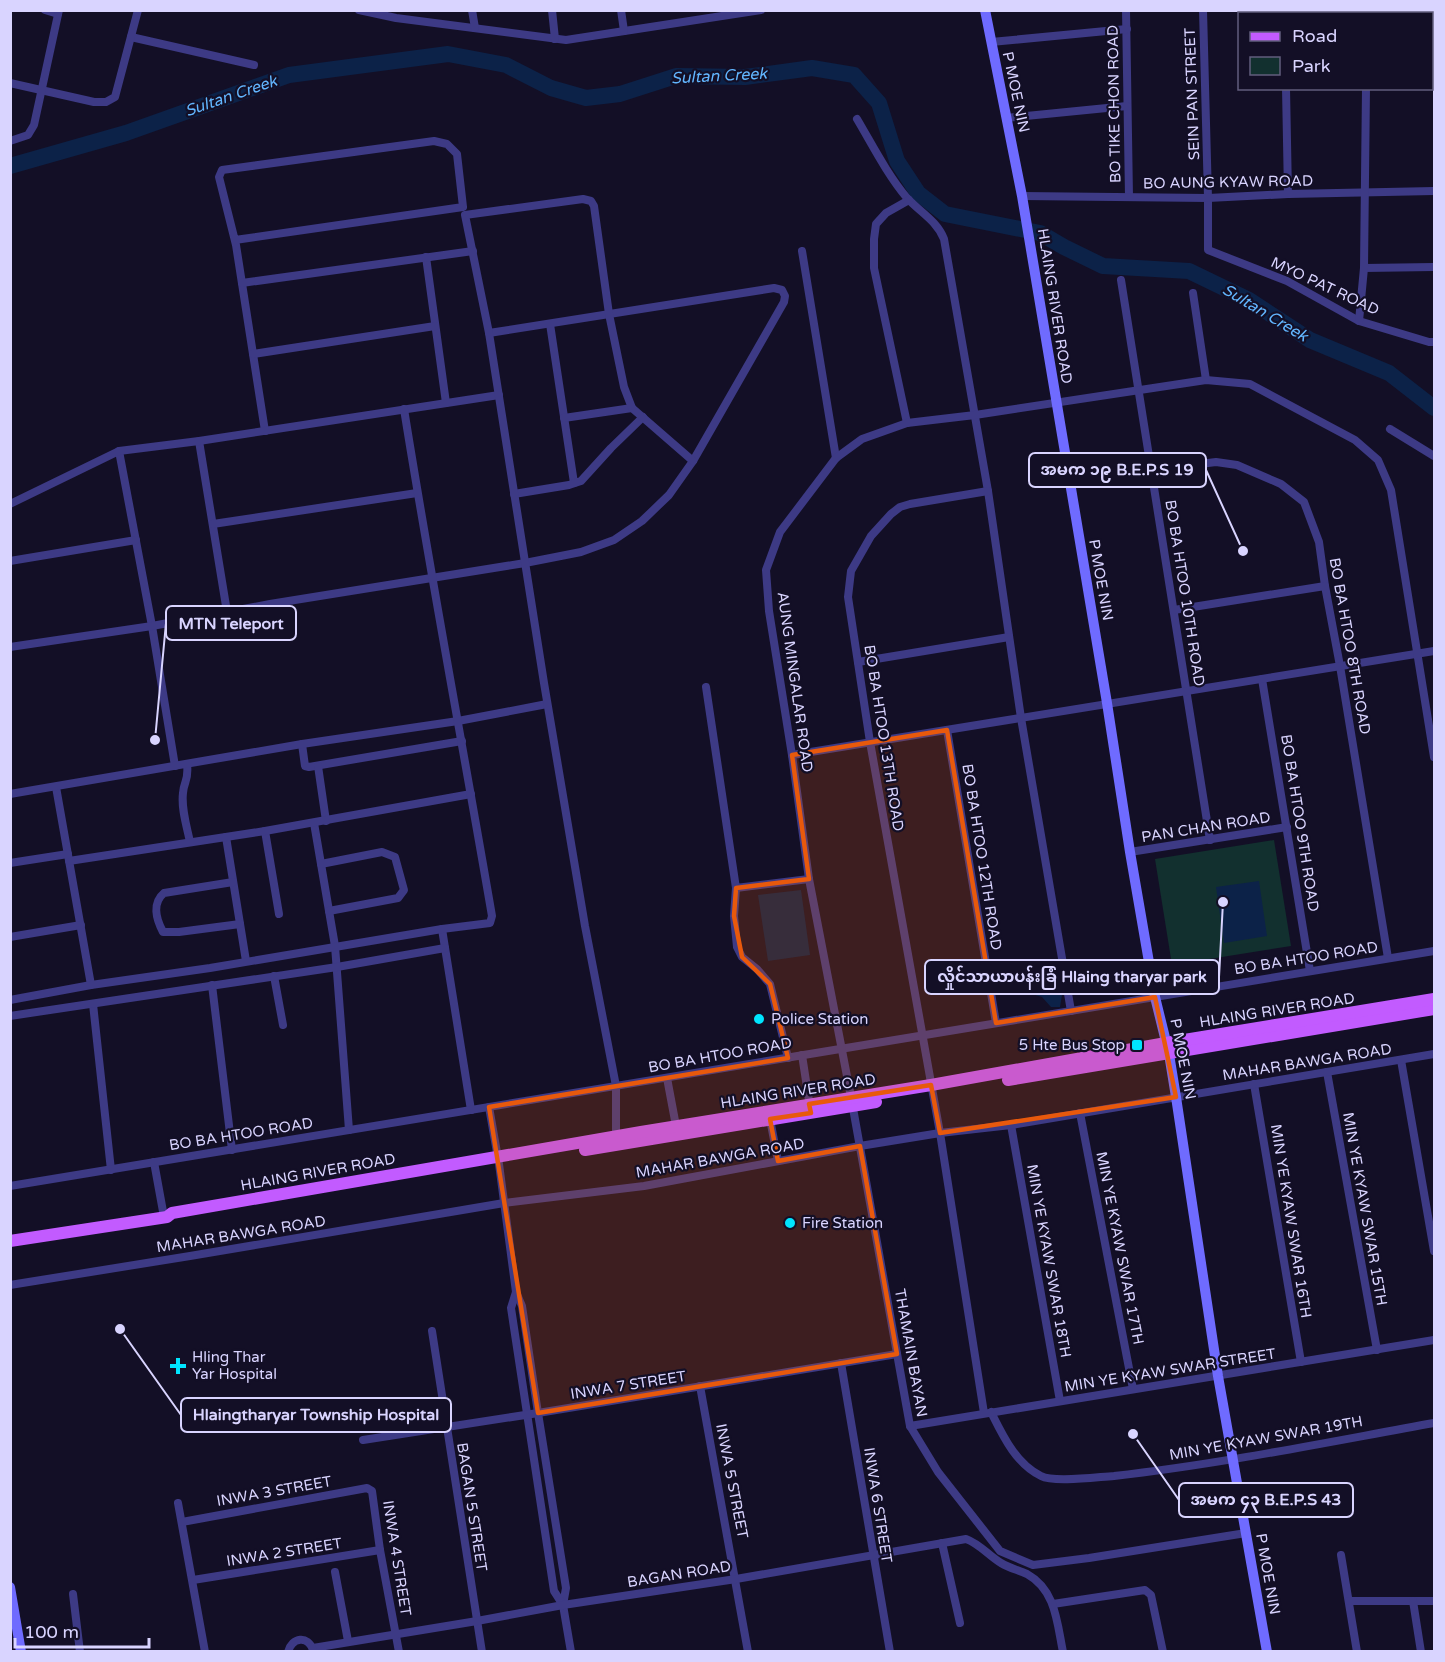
<svg xmlns="http://www.w3.org/2000/svg" width="1445" height="1662" font-family="'Varela Round','Noto Sans Myanmar',sans-serif">
<style>
.green{fill:#12302f}
.water{fill:#0c2248}
.lines{fill:none;stroke-linecap:round;stroke-linejoin:round}
.river{stroke:#0c2248;stroke-width:16}
.street{stroke:#3d3a85;stroke-width:8}
.secondary{stroke:#6f6bff;stroke-width:10}
.primary{stroke:#c25bff;stroke-width:12}
.marked{fill:#e8590c;fill-opacity:0.2;stroke:#e8590c;stroke-width:4.5;stroke-linejoin:round}
.poi-dot{fill:#00e5ff;stroke:#130f26;stroke-width:2}
.labels{text-anchor:middle;dominant-baseline:central;stroke-width:4.5;stroke-linejoin:round;paint-order:stroke}
.street-label{font-size:15px;fill:#d9d4ff;stroke:#130f26}
.poi-label{font-size:15px;fill:#d9d4ff;stroke:#130f26;text-anchor:start}
.water-label{font-size:16px;font-style:italic;fill:#62b6ff;stroke:#130f26}
.leader{fill:none;stroke:#d9d4ff;stroke-width:2}
.callout-dot{fill:#d9d4ff;stroke:#130f26;stroke-width:2}
.callout{fill:#130f26;stroke:#d9d4ff;stroke-width:2}
.callout-label{font-size:16px;text-anchor:middle;font-weight:bold;fill:#d9d4ff}
</style>
<rect width="100%" height="100%" fill="#130f26"/>
<polygon class="green" points="1274,840 1291,946 1172,965 1155,859"/>
<g class="water">
<polygon points="1259,881 1267,936 1224,943 1216,887"/>
<polygon points="801,890 810,955 768,961 758,895"/>
<path d="M1042 974 1050 976V988L1062 995 1060 1007H1051L1042 997 1032 994C1030 983 1032 979 1042 974Z"/>
</g>
<g class="lines">
<polyline class="river" points="10,166 126,133 289,75 448,54 506,65 551,88 586,98 620,94 676,76 745,77 812,68 854,75 879,103 897,161 918,193 945,214 1040,233 1064,247 1103,266 1189,271 1249,300 1310,340 1389,373 1434,408"/>
<g class="street">
<polyline points="45,10 58,14"/>
<polyline points="359,10 396,18 566,40 761,10"/>
<polyline points="472,10 475,28"/>
<polyline points="552,10 555,39"/>
<polyline points="621,10 624,31"/>
<polyline points="1126,10 1129,197"/>
<polyline points="1203,10 1208,198 1208,250 1287,281 1359,321 1429,342 1434,342"/>
<polyline points="1284,10 1284,14"/>
<polyline points="1366,10 1366,14"/>
<polyline points="1432,35 1434,35"/>
<polyline points="131,37 254,65"/>
<polyline points="991,42 1127,29"/>
<polyline points="10,83 94,102 106,102 115,97 138,10"/>
<polyline points="1286,88 1288,194"/>
<polyline points="1006,118 1127,106"/>
<path d="M857 119C873 146 887 174 907 198 920 212 937 221 944 239L988 491 1021 718 1071 1011"/>
<polyline points="10,141 28,135 34,125 59,10"/>
<polyline points="1022,196 1208,198 1288,194 1434,191"/>
<polyline points="235,240 463,207 457,154 447,144 434,141 222,170 219,177 236,245 265,431"/>
<polyline points="802,251 836,458"/>
<polyline points="426,257 446,403"/>
<polyline points="1364,268 1434,267"/>
<polyline points="1121,280 1210,840"/>
<polyline points="242,283 473,251"/>
<polyline points="1193,293 1206,380"/>
<polyline points="1359,321 1364,268 1366,88"/>
<polyline points="550,324 574,483"/>
<polyline points="253,354 435,326"/>
<polyline points="564,418 632,408"/>
<polyline points="907,423 874,268 874,239 876,224 886,213 909,200"/>
<polyline points="1390,429 1434,456"/>
<polyline points="199,441 227,612"/>
<polyline points="119,451 152,626 175,766"/>
<polyline points="1152,470 1216,462 1237,465 1281,484 1304,502 1319,542 1325,586 1340,666 1388,958"/>
<polyline points="514,494 569,485 581,481 611,448 643,417"/>
<polyline points="10,504 119,451 199,441 499,395"/>
<polyline points="213,524 417,493"/>
<polyline points="10,561 136,540"/>
<polyline points="1174,610 1325,586"/>
<polyline points="10,647 152,626 270,604 525,563 581,552 614,540 642,521 669,495 693,461 784,302 785,296 782,290 774,288 489,333"/>
<polyline points="858,662 1009,637"/>
<polyline points="1262,679 1310,971"/>
<polyline points="706,687 736,888 809,879"/>
<polyline points="947,730 996,1023"/>
<polyline points="302,744 305,766 309,767 462,741"/>
<polyline points="792,755 1434,651"/>
<path d="M187 764C189 781 184 780 183 793 181 809 187 827 190 842"/>
<polyline points="318,766 326,821"/>
<polyline points="56,787 91,985"/>
<polyline points="10,794 302,744 458,721 547,704"/>
<polyline points="314,823 335,946 349,1130"/>
<polyline points="265,831 279,914"/>
<polyline points="226,837 246,961"/>
<polyline points="1130,852 1287,827"/>
<polyline points="69,861 265,831 471,794"/>
<polyline points="10,863 68,854"/>
<polyline points="321,864 382,852 395,857 404,890 398,898 329,911"/>
<path d="M233 882 164 893C152 903 156 919 163 932H179L240 924"/>
<polyline points="736,888 734,916 737,947 742,957 757,969 770,984 788,1058"/>
<polyline points="442,929 471,1110"/>
<polyline points="10,937 81,925"/>
<polyline points="274,976 283,1025"/>
<polyline points="212,985 232,1150"/>
<path d="M10 1000 91 985 210 968 442 929 490 923 492 916C463 747 431 578 404 409"/>
<polyline points="93,1004 111,1170"/>
<polyline points="10,1016 337,967 445,948"/>
<polyline points="802,1055 810,1107"/>
<polyline points="1401,1060 1434,1251"/>
<polyline points="1327,1072 1377,1350"/>
<polyline points="667,1078 676,1126"/>
<polyline points="1254,1084 1301,1362"/>
<polyline points="489,1107 499,1164 516,1292 522,1306 538,1413 566,1588 563,1605 571,1652"/>
<polyline points="1080,1113 1133,1389"/>
<polyline points="770,1119 778,1161"/>
<polyline points="1011,1125 1060,1401"/>
<polyline points="616,1139 616,1086 585,926 544,683 489,333 465,215 583,199 591,201 594,206 609,314 624,387 632,408 693,461"/>
<polyline points="154,1162 164,1217"/>
<polyline points="10,1186 1434,951"/>
<polyline points="10,1285 190,1256 504,1203 644,1186 860,1146 940,1133 1011,1125 1434,1054"/>
<polyline points="516,1292 511,1308 554,1591 563,1605"/>
<polyline points="432,1331 482,1652"/>
<polyline points="841,1363 890,1652"/>
<polyline points="700,1386 748,1652"/>
<path d="M991 1412C1003 1436 1016 1464 1041 1476 1054 1483 1097 1477 1114 1476 1221 1464 1328 1442 1434 1423"/>
<polyline points="984,1413 940,1133 870,742 848,597 851,571 871,536 891,514 900,507 910,504 988,491"/>
<polyline points="910,1426 1434,1340"/>
<polyline points="363,1440 538,1413 897,1354"/>
<polyline points="178,1503 205,1652"/>
<polyline points="182,1522 367,1488 372,1491 380,1550 399,1652"/>
<polyline points="1246,1533 1089,1558 1033,1565 1000,1551 938,1472 910,1426 851,1097 809,879 792,755 769,611 766,570 780,532 836,458 862,439 907,423 975,415 1206,380 1250,384 1355,440 1378,460 1391,490 1434,757"/>
<polyline points="942,1543 960,1623"/>
<polyline points="1341,1555 1357,1652"/>
<polyline points="335,1572 348,1641"/>
<polyline points="193,1580 380,1550"/>
<polyline points="73,1594 80,1652"/>
<polyline points="1349,1601 1434,1601"/>
<polyline points="1413,1601 1421,1652"/>
<polyline points="1053,1604 1145,1590 1151,1595 1163,1652"/>
<path d="M313 1648 477 1621 563 1605 736 1579 966 1539C980 1544 989 1556 1001 1563 1009 1568 1018 1570 1027 1574 1056 1590 1057 1623 1063 1652"/>
<path d="M288 1652C292 1637 308 1635 313 1650"/>
</g>
<g class="secondary">
<polyline points="985,10 1022,196 1107,703 1130,852 1155,997 1169,1054 1176,1097 1218,1376 1267,1652"/>
<polyline points="10,1587 21,1652"/>
</g>
<g class="primary">
<polyline points="1008,1080 1434,1009"/>
<polyline points="585,1150 876,1102"/>
<polyline points="10,1241 167,1217 172,1213 641,1132 931,1085 1166,1043 1434,999"/>
</g>
</g>
<path class="marked" d="M947 730 996 1023 1155 997 1176 1097 940 1133 931 1085 809 1104 811 1113 770 1119 778 1161 860 1146 897 1354 538 1413 489 1107 788 1058 770 984 742 957 734 916 736 888 809 879 792 755Z"/>
<g class="poi-dot">
<circle cx="759" cy="1019" r="6"/>
<rect x="1131" y="1039" width="12" height="12" rx="3"/>
<circle cx="790" cy="1223" r="6"/>
<path d="M175 1357h6v6h6v6h-6v6h-6v-6h-6v-6h6z"/>
</g>
<g class="labels">
<g class="street-label">
<text transform="translate(1016 92) rotate(78)">P MOE NIN</text>
<text transform="translate(1192 94) rotate(-92)">SEIN PAN STREET</text>
<text transform="translate(1114 104) rotate(-91)">BO TIKE CHON ROAD</text>
<text transform="translate(1228 182) rotate(-1)">BO AUNG KYAW ROAD</text>
<text transform="translate(1325 286) rotate(25)">MYO PAT ROAD</text>
<text transform="translate(1055 306) rotate(81)">HLAING RIVER ROAD</text>
<text transform="translate(1101 580) rotate(80)">P MOE NIN</text>
<text transform="translate(1185 593) rotate(81)">BO BA HTOO 10TH ROAD</text>
<text transform="translate(1350 646) rotate(80)">BO BA HTOO 8TH ROAD</text>
<text transform="translate(795 682) rotate(82)">AUNG MINGALAR ROAD</text>
<text transform="translate(884 738) rotate(81)">BO BA HTOO 13TH ROAD</text>
<text transform="translate(1300 823) rotate(81)">BO BA HTOO 9TH ROAD</text>
<text transform="translate(1206 827) rotate(-9)">PAN CHAN ROAD</text>
<text transform="translate(982 857) rotate(81)">BO BA HTOO 12TH ROAD</text>
<text transform="translate(1306 958) rotate(-9)">BO BA HTOO ROAD</text>
<text transform="translate(1277 1010) rotate(-9)">HLAING RIVER ROAD</text>
<text transform="translate(720 1055) rotate(-10)">BO BA HTOO ROAD</text>
<text transform="translate(1183 1059) rotate(79)">P MOE NIN</text>
<text transform="translate(1307 1062) rotate(-9)">MAHAR BAWGA ROAD</text>
<text transform="translate(798 1091) rotate(-9)">HLAING RIVER ROAD</text>
<text transform="translate(241 1134) rotate(-9)">BO BA HTOO ROAD</text>
<text transform="translate(720 1158) rotate(-10)">MAHAR BAWGA ROAD</text>
<text transform="translate(318 1172) rotate(-10)">HLAING RIVER ROAD</text>
<text transform="translate(1365 1209) rotate(80)">MIN YE KYAW SWAR 15TH</text>
<text transform="translate(1291 1221) rotate(81)">MIN YE KYAW SWAR 16TH</text>
<text transform="translate(241 1234) rotate(-9)">MAHAR BAWGA ROAD</text>
<text transform="translate(1120 1248) rotate(79)">MIN YE KYAW SWAR 17TH</text>
<text transform="translate(1049 1261) rotate(80)">MIN YE KYAW SWAR 18TH</text>
<text transform="translate(911 1353) rotate(80)">THAMAIN BAYAN</text>
<text transform="translate(1170 1370) rotate(-9)">MIN YE KYAW SWAR STREET</text>
<text transform="translate(628 1385) rotate(-9)">INWA 7 STREET</text>
<text transform="translate(1266 1438) rotate(-10)">MIN YE KYAW SWAR 19TH</text>
<text transform="translate(732 1481) rotate(79)">INWA 5 STREET</text>
<text transform="translate(274 1491) rotate(-10)">INWA 3 STREET</text>
<text transform="translate(878 1505) rotate(81)">INWA 6 STREET</text>
<text transform="translate(472 1507) rotate(81)">BAGAN 5 STREET</text>
<text transform="translate(284 1552) rotate(-9)">INWA 2 STREET</text>
<text transform="translate(397 1558) rotate(81)">INWA 4 STREET</text>
<text transform="translate(679 1574) rotate(-9)">BAGAN ROAD</text>
<text transform="translate(1268 1574) rotate(80)">P MOE NIN</text>
</g>
<g class="poi-label">
<text x="771" y="1019">Police Station</text>
<text x="1125" y="1045" text-anchor="end">5 Hte Bus Stop</text>
<text x="802" y="1223">Fire Station</text>
<text x="192" y="1357">Hling Thar<tspan x="192" dy="17">Yar Hospital</tspan></text>
</g>
<g class="water-label">
<text transform="translate(719 76) rotate(-3)">Sultan Creek</text>
<text transform="translate(231 96) rotate(-19)">Sultan Creek</text>
<text transform="translate(1265 313) rotate(31)">Sultan Creek</text>
</g>
</g>
<path class="leader" d="M1243 551L1206 470M155 740L166 623M1223 902L1219 977M120 1329L181 1415M1133 1434L1179 1500"/>
<g class="callout-dot">
<circle cx="1243" cy="551" r="6"/>
<circle cx="155" cy="740" r="6"/>
<circle cx="1223" cy="902" r="6"/>
<circle cx="120" cy="1329" r="6"/>
<circle cx="1133" cy="1434" r="6"/>
</g>
<g class="callout">
<rect x="1029" y="453" width="177" height="34" rx="6"/>
<rect x="166" y="606" width="130" height="34" rx="6"/>
<rect x="925" y="960" width="294" height="34" rx="6"/>
<rect x="181" y="1398" width="270" height="34" rx="6"/>
<rect x="1179" y="1483" width="174" height="34" rx="6"/>
</g>
<g class="callout-label">
<text x="1117" y="475">အမက ၁၉ B.E.P.S 19</text>
<text x="231" y="629">MTN Teleport</text>
<text x="1072" y="982">လှိုင်သာယာပန်းခြံ Hlaing tharyar park</text>
<text x="316" y="1420">Hlaingtharyar Township Hospital</text>
<text x="1266" y="1505">အမက ၄၃ B.E.P.S 43</text>
</g>
<rect width="1445" height="1662" fill="none" stroke="#d9d4ff" stroke-width="24"/>
<rect x="1238" y="12" width="195" height="78" fill="#130f26" stroke="#625e7d" stroke-width="1.5"/>
<rect x="1250" y="32" width="30" height="9" fill="#c25bff" stroke="#625e7d" stroke-width="1.5"/>
<text x="1292" y="42" font-size="18" fill="#d9d4ff">Road</text>
<rect x="1250" y="57" width="30" height="18" fill="#12302f" stroke="#625e7d" stroke-width="1.5"/>
<text x="1292" y="72" font-size="18" fill="#d9d4ff">Park</text>
<path d="M15 1638v9h134v-9" fill="none" stroke="#d9d4ff" stroke-width="3"/>
<text x="24" y="1638" font-size="18" fill="#d9d4ff" stroke="#130f26" stroke-width="4.5" paint-order="stroke">100 m</text>
</svg>
